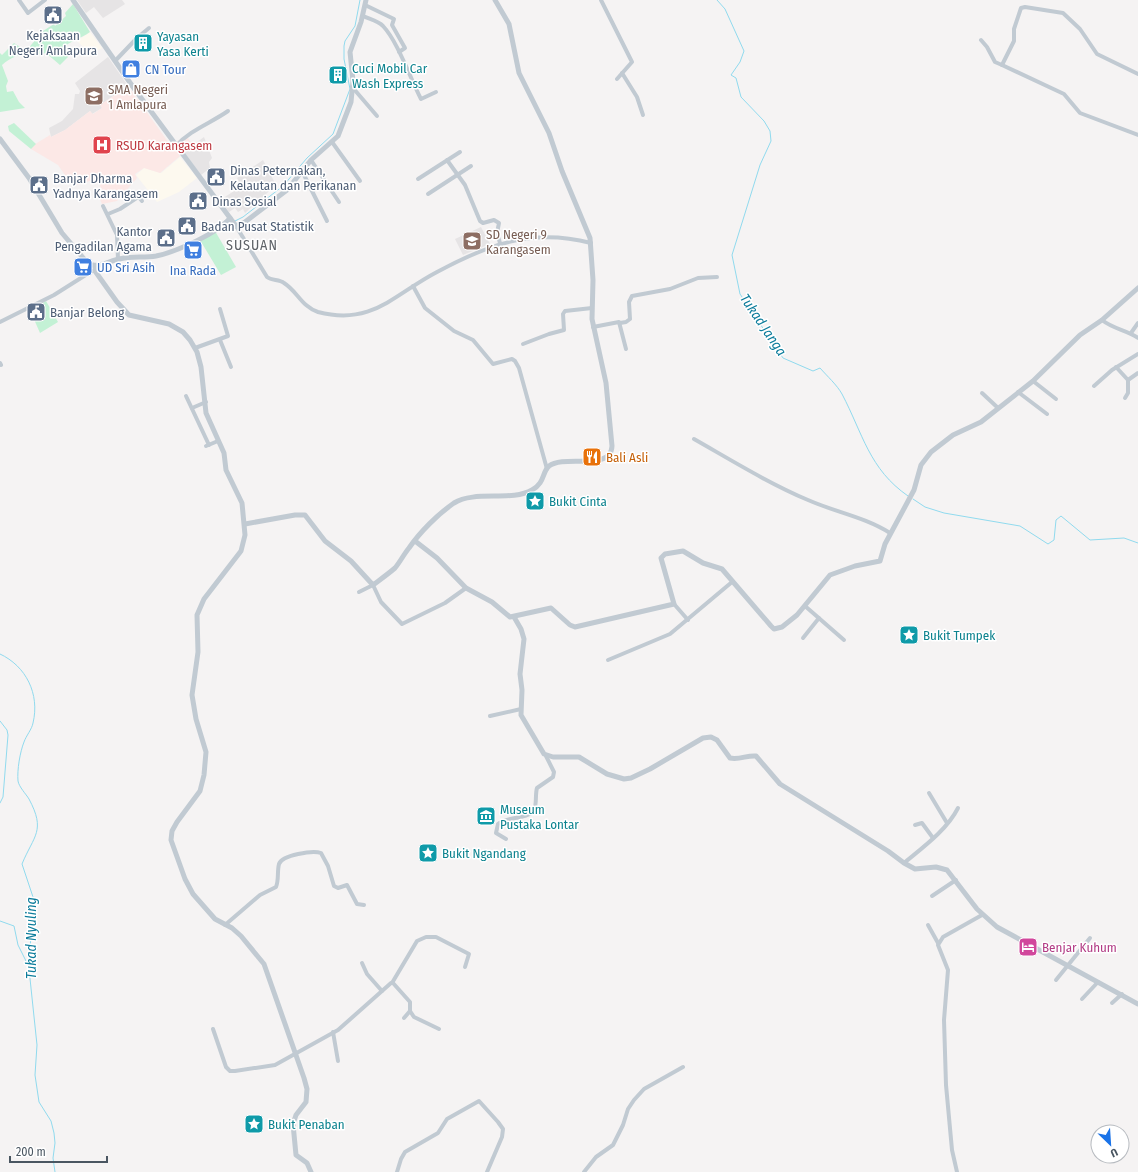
<svg xmlns="http://www.w3.org/2000/svg" width="1138" height="1172" font-family="'Fira Sans Condensed',sans-serif">
<style>
.commercial{fill:#fdf9ef}
.education{fill:#e6e4e5}
.medical{fill:#fce8e6}
.green{fill:#c3f1d5}
.lines{fill:none;stroke-linecap:round;stroke-linejoin:round}
.stream{stroke:#90daee;stroke-width:1}
.minor{stroke:#c1cad2;stroke-width:4}
.tertiary{stroke:#c1cad2;stroke-width:5}
.labels{text-anchor:middle;dominant-baseline:central;stroke-width:3;stroke-linejoin:round;paint-order:stroke}
.service-label{font-size:13px;fill:#4e5e75;stroke:#fff;text-anchor:start}
.culture-label{font-size:13px;fill:#0d838f;stroke:#fff;text-anchor:start}
.shop-label{font-size:13px;fill:#366cbe;stroke:#fff;text-anchor:start}
.education-label{font-size:13px;fill:#785e54;stroke:#fff;text-anchor:start}
.health-label{font-size:13px;fill:#be3a42;stroke:#fff;text-anchor:start}
.food-label{font-size:13px;fill:#c56008;stroke:#fff;text-anchor:start}
.hotel-label{font-size:13px;fill:#b23c85;stroke:#fff;text-anchor:start}
.neighbourhood-label{font-size:14px;letter-spacing:1px;fill:#5f6368;stroke:#fff}
.water-label{font-size:14px;font-style:italic;fill:#0c7c9b;stroke:#fff}
</style>
<rect width="100%" height="100%" fill="#f5f3f3"/>
<g class="commercial">
<polygon points="90,32 102,48 91,54 77,41"/>
<polygon points="180,157 197,178 179,192 157,202 136,175 144,168 161,173"/>
</g>
<g class="education">
<polygon points="77,0 122,0 125,4 103,18 94,7 86,13"/>
<polygon points="108,57 128,86 100,105 102,108 92,114 90,111 65,130 51,137 49,128 62,121 73,109 75,94 79,94 80,91 75,83"/>
<polygon points="204,137 212,158 209,162 210,168 201,175 184,152"/>
<polygon points="263,160 276,185 245,213 243,209 238,212 235,208 229,212 220,200 242,186 237,178"/>
<polygon points="481,227 490,244 463,255 455,239"/>
</g>
<polygon class="medical" points="128,86 171,146 186,135 192,144 178,153 180,156 160,173 144,168 135,174 137,178 117,201 102,204 98,195 101,193 100,184 95,179 78,185 65,175 58,165 31,149 32,146 50,135 51,137 65,130 90,111 93,114 102,108 100,105"/>
<g class="green">
<path d="M73 4 90 32C80 39 70 41 61 49L68 57 60 65 46 53 32 56 27 53C17 55 10 58 2 65L8 81 6 86 7 92 13 91 19 102 25 108 0 112V53L2 55 14 43 26 51 43 31 54 24 55 26 66 16 65 13Z"/>
<polygon points="14,123 36,144 31,149 9,131 8,126"/>
<polygon points="215,231 236,267 221,275 200,240"/>
<polygon points="46,301 58,322 40,333 30,310"/>
</g>
<g class="lines">
<g class="stream">
<path d="M717 0 725 9 744 51 740 62 731 75 736 78 741 97 764 121 770 131 771 141 760 165 732 255 740 294 783 358 813 371 820 368C827 376 837 385 842 394 863 434 869 469 908 496"/>
<polyline points="235,221 243,217 283,186 307,158 333,134 350,89 344,59 344,46 345,41 355,26 360,0"/>
<polyline points="913,499 925,507 944,513 1020,526 1048,544 1054,540 1056,520 1061,516 1090,540 1124,538 1138,543"/>
<path d="M0 654C26 666 40 694 33 723 32 729 26 736 24 742 20 752 17 770 18 781 19 787 26 794 29 799 46 831 34 835 22 864L33 897 29 969 37 1045 35 1075 39 1102 51 1121 54 1133 55 1143 53 1158 55 1172"/>
<polyline points="0,721 7,730 8,735 3,797 0,803"/>
<polyline points="0,921 14,926 18,945 29,967"/>
</g>
<g class="minor">
<polyline points="19,0 28,13 45,0"/>
<polyline points="601,0 632,62 617,79"/>
<polyline points="365,5 394,19 392,25 405,48 399,52"/>
<path d="M363 16C369 19 378 21 383 26 398 42 410 78 421 99L436 92"/>
<polyline points="981,40 987,47 995,62 1002,65 1014,41 1014,29 1021,8 1025,7 1063,13 1080,29 1097,54 1138,74"/>
<polyline points="116,60 137,38 149,28"/>
<polyline points="1002,65 1064,94 1080,113 1138,135"/>
<polyline points="622,73 637,97 643,115"/>
<polyline points="353,88 377,116"/>
<polyline points="332,142 360,181"/>
<path d="M176 146C190 130 211 123 228 111"/>
<polyline points="311,160 339,202"/>
<polyline points="447,160 465,185 480,221 483,223 494,220 499,223 497,233 500,243"/>
<polyline points="302,171 327,221"/>
<polyline points="418,179 460,152"/>
<polyline points="135,192 142,201"/>
<polyline points="428,194 471,166"/>
<polyline points="103,206 117,235 118,259"/>
<polyline points="108,214 120,209 138,197"/>
<path d="M236 226 267 277C272 281 279 279 284 283 297 291 302 307 318 312 372 326 393 295 437 272 489 244 532 228 591 243"/>
<polyline points="413,286 425,308 454,331 473,340 493,364 512,359 515,361 519,368 547,469"/>
<path d="M1102 320C1113 329 1127 330 1138 338"/>
<polyline points="0,322 54,295 92,271"/>
<polyline points="620,323 626,322 630,319 629,302 632,296 670,289 698,278 717,277"/>
<polyline points="593,327 619,322 626,349"/>
<polyline points="1131,333 1138,323"/>
<polyline points="220,340 231,367"/>
<polyline points="523,344 549,334 564,330 563,314 565,311 592,308"/>
<polyline points="195,348 228,336 220,309"/>
<polyline points="0,363 1,365"/>
<polyline points="1116,367 1128,380 1138,373"/>
<polyline points="1033,381 1056,399"/>
<polyline points="1094,386 1112,370 1138,354"/>
<polyline points="1018,392 1047,414"/>
<polyline points="982,393 997,407"/>
<polyline points="186,396 209,445"/>
<polyline points="1125,398 1128,393 1128,380"/>
<polyline points="192,408 206,402"/>
<path d="M694 439C731 460 768 483 808 500 835 512 865 517 890 533"/>
<polyline points="206,446 218,441"/>
<polyline points="359,592 373,585 381,602 402,624 445,603 466,588"/>
<polyline points="674,604 688,620"/>
<polyline points="805,606 844,640"/>
<polyline points="803,638 819,618"/>
<polyline points="608,660 670,634 732,582"/>
<polyline points="490,716 521,709"/>
<polyline points="929,793 947,823"/>
<polyline points="915,825 922,823 933,838"/>
<path d="M506 839 496 833 498 824C507 816 527 820 534 810 537 805 535 794 537 788L553 777 554 772 546 756"/>
<path d="M904 863C922 848 947 830 958 808"/>
<polyline points="932,896 956,880"/>
<path d="M225 925 260 895 276 887C279 880 277 872 279 864 282 855 313 850 321 853L328 866 334 886 338 888 347 885 357 904 364 905"/>
<polyline points="928,925 938,943"/>
<polyline points="362,963 367,974 382,991"/>
<polyline points="1056,980 1090,938"/>
<polyline points="392,983 417,941 426,937 436,937 469,954 465,967"/>
<polyline points="1082,999 1098,982"/>
<polyline points="1112,1003 1122,994"/>
<polyline points="410,1011 414,1017 439,1029"/>
<polyline points="213,1029 226,1067 230,1071 235,1071 275,1065 338,1030 391,983 393,983 410,1002 410,1011 404,1018"/>
<polyline points="333,1032 338,1061"/>
<polyline points="397,1172 401,1159 405,1152 438,1133 447,1119 479,1101 498,1122 503,1129 502,1137 487,1172"/>
<polyline points="584,1172 596,1157 613,1145 623,1125 628,1109 634,1100 644,1089 683,1067"/>
<polyline points="957,1172 952,1150 946,1085 944,1020 948,970 938,945 943,937 982,915"/>
</g>
<g class="tertiary">
<polyline points="73,0 133,87 236,226 245,222 287,190 311,160 338,136 351,102 353,81 350,52 361,22 366,0"/>
<polyline points="0,139 29,178 62,233 90,266"/>
<path d="M93 265C100 267 112 260 119 259 132 256 144 258 156 256 176 252 218 233 230 218"/>
<polyline points="95,266 95,271 117,302 129,315 169,324 183,332 190,340 197,352 201,367 206,413 224,453 226,470 242,503 245,535 241,551 204,599 197,615 198,652 192,695 196,719 206,752 204,775 200,791 177,822 172,831 171,840 185,879 193,894 215,919 232,928 241,936 264,964 304,1078 307,1089 306,1102 296,1115 293,1124 296,1155 307,1163 311,1172"/>
<path d="M245 524 295 515H305L325 541 351 561 373 585C381 579 388 574 395 568 400 562 404 554 409 548 420 532 438 514 454 503 475 490 511 502 532 490 545 483 542 472 549 466 565 454 611 472 612 446L606 383 592 319 593 280 590 238 562 171 549 133 519 73 509 24 495 0"/>
<polyline points="415,541 437,558 466,588 492,602 510,617 551,608 570,625 575,627 674,604 661,558 665,554 683,551 703,563 722,569 771,626 774,629 782,627 797,615 830,575 855,566 880,561 885,544 914,490 921,465 931,452 953,435 981,422 1033,381 1080,335 1102,320 1138,288"/>
<path d="M514 617 521 629 524 639 520 674 522 690 521 715 544 754 553 757H579L607 774 624 779 631 778 650 769 703 738 711 737 717 740 730 758C740 760 747 755 756 756L780 784 888 851 904 863 915 869 936 867 947 870 977 909 997 927 1138 1004"/>
</g>
</g>
<defs>
<g id="civic-square" transform="scale(1)"><rect x="-9" y="-9" width="18" height="18" rx="4" fill="#5c6f8a" stroke="#fff"/><path d="M-.6-6.5H3V-4.5H.6V-3L4-1V1h2V6H-6V1h2V-1L-.6-3ZM-1.2 2.5V6h2.4V2.5Z" fill="#fff"/></g>
<g id="building-square" transform="scale(1)"><rect x="-9" y="-9" width="18" height="18" rx="4" fill="#0f9aa8" stroke="#fff"/><path d="M-4-6H4V6H1V3H-1V6H-4ZM-2.5-4.3h1.7v1.8h-1.7ZM.8-4.3h1.7v1.8H.8ZM-2.5-1h1.7V.8h-1.7ZM.8-1h1.7V.8H.8Z" fill="#fff"/></g>
<g id="shop-square" transform="scale(1)"><rect x="-9" y="-9" width="18" height="18" rx="4" fill="#3f7fe0" stroke="#fff"/><path d="M-5-2.5h2.3a2.7 3.5 0 0 1 5.4 0H5L5.5 6h-11ZM-1.5-2.5h3a1.5 2.3 0 0 0-3 0Z" fill="#fff"/></g>
<g id="school-square" transform="scale(1)"><rect x="-9" y="-9" width="18" height="18" rx="4" fill="#8d6e63" stroke="#fff"/><path d="M0-5L7-2L0 1L-7-2ZM-4 1L0 2.5L4 1V4Q0 6-4 4Z" fill="#fff"/></g>
<g id="hospital-square" transform="scale(1)"><rect x="-9" y="-9" width="18" height="18" rx="4" fill="#e0444e" stroke="#fff"/><path d="M-5-5h3v3.5h4V-5h3V5h-3V1.5h-4V5h-3Z" fill="#fff"/></g>
<g id="supermarket-square" transform="scale(1)"><rect x="-9" y="-9" width="18" height="18" rx="4" fill="#3f7fe0" stroke="#fff"/><path d="M-6-5.5h2.5l.6 2H6L4.5 2H-2.5L-4.4-4H-6ZM-1.5 3.2a1.3 1.3 0 1 0 .1 0ZM3 3.2a1.3 1.3 0 1 0 .1 0Z" fill="#fff"/></g>
<g id="restaurant-square" transform="scale(1)"><rect x="-9" y="-9" width="18" height="18" rx="4" fill="#e8710a" stroke="#fff"/><path d="M-5-6h1v4h1v-4h1v4h1v-4h1v5L-1.5 .5V6h-2V.5L-5-1ZM5-6V6H3V1.5H1.5Q1.5-4 5-6Z" fill="#fff"/></g>
<g id="sight-square" transform="scale(1)"><rect x="-9" y="-9" width="18" height="18" rx="4" fill="#0f9aa8" stroke="#fff"/><path d="M0-6L1.8-2.2L6-1.7L2.9 1.2L3.7 5.4L0 3.3L-3.7 5.4L-2.9 1.2L-6-1.7L-1.8-2.2Z" fill="#fff"/></g>
<g id="museum-square" transform="scale(1)"><rect x="-9" y="-9" width="18" height="18" rx="4" fill="#0f9aa8" stroke="#fff"/><path d="M0-6L6-3V-2H-6V-3ZM-5-1h2V3h-2ZM-1-1h2V3h-2ZM3-1h2V3H3ZM-6 4H6V6H-6Z" fill="#fff"/></g>
<g id="hotel-square" transform="scale(1)"><rect x="-9" y="-9" width="18" height="18" rx="4" fill="#d1479c" stroke="#fff"/><path d="M-6-4.5h1.5V1H6V5H4.5V3h-9V5H-6ZM-4 0a1.8 1.8 0 1 1 3.6 0ZM.5 0V-2.5h3Q6-2.5 6 0Z" fill="#fff"/></g>
</defs>
<g fill-rule="evenodd">
<use href="#civic-square" x="53" y="15"/>
<use href="#building-square" x="143" y="43"/>
<use href="#shop-square" x="131" y="69"/>
<use href="#building-square" x="338" y="75"/>
<use href="#school-square" x="94" y="96"/>
<use href="#hospital-square" x="102" y="145"/>
<use href="#civic-square" x="216" y="177"/>
<use href="#civic-square" x="39" y="185"/>
<use href="#civic-square" x="198" y="201"/>
<use href="#civic-square" x="187" y="226"/>
<use href="#civic-square" x="166" y="238"/>
<use href="#school-square" x="472" y="241"/>
<use href="#supermarket-square" x="193" y="250"/>
<use href="#supermarket-square" x="83" y="267"/>
<use href="#civic-square" x="36" y="312"/>
<use href="#restaurant-square" x="592" y="457"/>
<use href="#sight-square" x="535" y="501"/>
<use href="#sight-square" x="909" y="635"/>
<use href="#museum-square" x="486" y="816"/>
<use href="#sight-square" x="428" y="853"/>
<use href="#hotel-square" x="1028" y="947"/>
<use href="#sight-square" x="254" y="1124"/>
</g>
<g class="labels">
<g class="service-label">
<text x="53" y="35" text-anchor="middle">Kejaksaan<tspan x="53" dy="15">Negeri Amlapura</tspan></text>
<text x="230" y="170">Dinas Peternakan,<tspan x="230" dy="15">Kelautan dan Perikanan</tspan></text>
<text x="53" y="178">Banjar Dharma<tspan x="53" dy="15">Yadnya Karangasem</tspan></text>
<text x="212" y="201">Dinas Sosial</text>
<text x="201" y="226">Badan Pusat Statistik</text>
<text x="152" y="231" text-anchor="end">Kantor<tspan x="152" dy="15">Pengadilan Agama</tspan></text>
<text x="50" y="312">Banjar Belong</text>
</g>
<g class="culture-label">
<text x="157" y="36">Yayasan<tspan x="157" dy="15">Yasa Kerti</tspan></text>
<text x="352" y="68">Cuci Mobil Car<tspan x="352" dy="15">Wash Express</tspan></text>
<text x="549" y="501">Bukit Cinta</text>
<text x="923" y="635">Bukit Tumpek</text>
<text x="500" y="809">Museum<tspan x="500" dy="15">Pustaka Lontar</tspan></text>
<text x="442" y="853">Bukit Ngandang</text>
<text x="268" y="1124">Bukit Penaban</text>
</g>
<g class="shop-label">
<text x="145" y="69">CN Tour</text>
<text x="97" y="267">UD Sri Asih</text>
<text x="193" y="270" text-anchor="middle">Ina Rada</text>
</g>
<g class="education-label">
<text x="108" y="89">SMA Negeri<tspan x="108" dy="15">1 Amlapura</tspan></text>
<text x="486" y="234">SD Negeri 9<tspan x="486" dy="15">Karangasem</tspan></text>
</g>
<g class="health-label">
<text x="116" y="145">RSUD Karangasem</text>
</g>
<g class="food-label">
<text x="606" y="457">Bali Asli</text>
</g>
<g class="hotel-label">
<text x="1042" y="947">Benjar Kuhum</text>
</g>
<g class="neighbourhood-label">
<text x="252" y="245">SUSUAN</text>
</g>
<g class="water-label">
<text transform="translate(763 325) rotate(56)">Tukad Janga</text>
<text transform="translate(31 938) rotate(-90)">Tukad Nyuling</text>
</g>
</g>
<g transform="translate(1110 1144) rotate(155)"><circle r="19" fill="#ffffff" stroke="#b7bbc0"/>
<path d="M0-3L7 15L0 10L-7 15Z" fill="#1a73e8"/>
<text y="-6" font-size="11" font-weight="bold" text-anchor="middle" fill="#4a5661">U</text>
</g>
<path d="M10 1156v6h97v-6" fill="none" stroke="#4a5661" stroke-width="2"/>
<text x="16" y="1156" font-size="12" fill="#4a5661" stroke="#ffffff" stroke-width="3" paint-order="stroke">200 m</text>
</svg>
